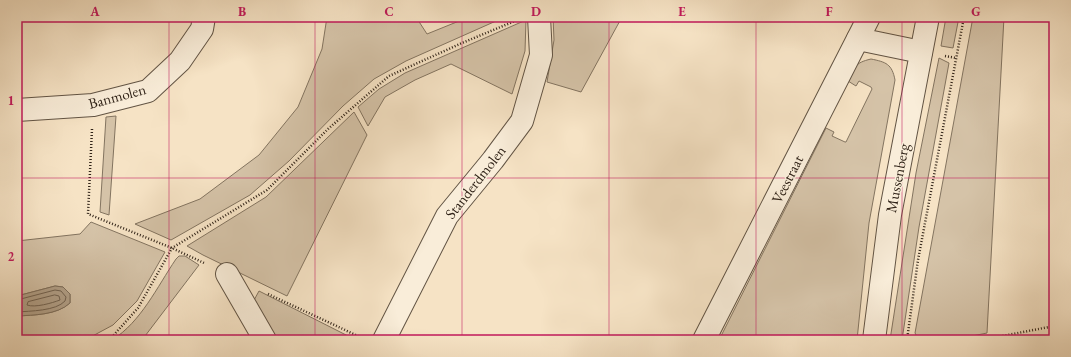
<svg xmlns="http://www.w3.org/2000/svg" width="1071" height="357" font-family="'EB Garamond',serif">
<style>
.green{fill:#d5c3a8;stroke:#837460}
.water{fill:#b3a28b;stroke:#7f705d}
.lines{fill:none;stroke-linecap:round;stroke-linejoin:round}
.shore{stroke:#726352;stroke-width:1}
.minor-casing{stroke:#625444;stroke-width:24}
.tertiary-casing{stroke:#625444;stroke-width:24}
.path{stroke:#312419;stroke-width:2.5;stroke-dasharray:1 2;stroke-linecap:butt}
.minor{stroke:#f9edd9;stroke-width:22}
.tertiary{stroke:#f9edd9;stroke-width:22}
.grid{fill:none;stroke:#c2185b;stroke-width:1;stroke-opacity:0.55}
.labels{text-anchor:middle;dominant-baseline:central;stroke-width:3;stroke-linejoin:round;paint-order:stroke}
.street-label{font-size:15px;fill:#312419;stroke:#f9edd9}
.neatline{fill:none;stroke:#c2185b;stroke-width:1.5}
.grid-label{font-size:13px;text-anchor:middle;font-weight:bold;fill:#c2185b}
</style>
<rect width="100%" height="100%" fill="#f6e3c5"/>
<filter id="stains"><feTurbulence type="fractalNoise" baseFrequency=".005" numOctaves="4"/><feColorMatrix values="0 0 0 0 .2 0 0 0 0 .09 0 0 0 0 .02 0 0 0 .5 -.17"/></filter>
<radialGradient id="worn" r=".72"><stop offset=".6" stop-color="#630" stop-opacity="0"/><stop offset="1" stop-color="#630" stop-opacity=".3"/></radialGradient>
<g class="green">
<polygon points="327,17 416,17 427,34 469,17 505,17 406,61 374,79 343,106 289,161 250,195 171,240 135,224 200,199 259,155 298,107 322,49"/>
<polygon points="553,17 622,17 581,92 547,82 554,40"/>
<polygon points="946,17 959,17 953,48 941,46"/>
<polygon points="973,17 1004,17 987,333 953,340 919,340 915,333"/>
<polygon points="526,20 525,51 512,94 451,64 415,80 385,97 368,126 358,107 379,89 405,73"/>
<polygon points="939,58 949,63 919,227 902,340 890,340 916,173"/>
<path d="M871 59C886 62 892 64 895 80L869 223 857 340H719L826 128 834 132 832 136 845 142H846L872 89 871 87 859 81 856 86 848 81C855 67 854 63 871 59Z"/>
<polygon points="354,112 367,135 287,296 203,255 187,246 266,197"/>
<polygon points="116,116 109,215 100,212 106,117"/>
<path d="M91 222 165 252 137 301 113 325 87 339 74 340H17V316C34 315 57 315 70 303V294L63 287 55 286 17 296V241L80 234Z"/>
<path d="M179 256H185L199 265 142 340H112C141 322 157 287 176 259Z"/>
<polygon points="259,291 356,340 277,340 268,323 253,302"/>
</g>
<path class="water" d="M55 286 63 287 70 294V303C57 315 34 315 17 316V296Z"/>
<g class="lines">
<g class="shore">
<path d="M55 295 59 296 60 300C52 303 35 308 27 305L28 302Z"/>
<path d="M17 300 55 290 61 291 66 297 65 301C56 311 30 311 17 312"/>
</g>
<g class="minor-casing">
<g id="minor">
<polyline points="858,39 921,52"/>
<polyline points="17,110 93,105 148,91 180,61 202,29 204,17"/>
<polyline points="227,274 265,340"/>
<polyline points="384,340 447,216 493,160 522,121 541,55 539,17"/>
<polyline points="704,340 869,17"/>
</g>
</g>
<g class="tertiary-casing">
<polyline id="tertiary" points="874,340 890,215 928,17"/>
</g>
<g class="path">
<polyline points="945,56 956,58"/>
<polyline points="92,129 88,214 172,248 204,263"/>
<polyline points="268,294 360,337"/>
<polyline points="103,340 111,338 138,308 172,248 267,190 328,129 389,76 462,43 515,21"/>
<polyline points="907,340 918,260 964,17"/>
<polyline points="982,340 1054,326"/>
</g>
<use href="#minor" class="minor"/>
<use href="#tertiary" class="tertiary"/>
</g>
<path class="grid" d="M169 17V340M315 17V340M462 17V340M609 17V340M756 17V340M902 17V340M17 178H1054"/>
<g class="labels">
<g class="street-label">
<text transform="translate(117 96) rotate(-15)">Banmolen</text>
<text transform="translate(897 178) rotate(-79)">Mussenberg</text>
<text transform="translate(787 179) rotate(-63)">Veestraat</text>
<text transform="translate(475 182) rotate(-52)">Standerdmolen</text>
</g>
</g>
<rect width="1071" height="357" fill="none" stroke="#f6e3c5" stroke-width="44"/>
<rect x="22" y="22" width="1027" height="313" class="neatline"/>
<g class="grid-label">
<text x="95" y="16">A</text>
<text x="242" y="16">B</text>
<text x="389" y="16">C</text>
<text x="536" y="16">D</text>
<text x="682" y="16">E</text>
<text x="829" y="16">F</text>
<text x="976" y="16">G</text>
<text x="11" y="105">1</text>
<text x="11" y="261">2</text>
</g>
<rect width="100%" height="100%" filter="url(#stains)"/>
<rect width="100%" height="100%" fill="url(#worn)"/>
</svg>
